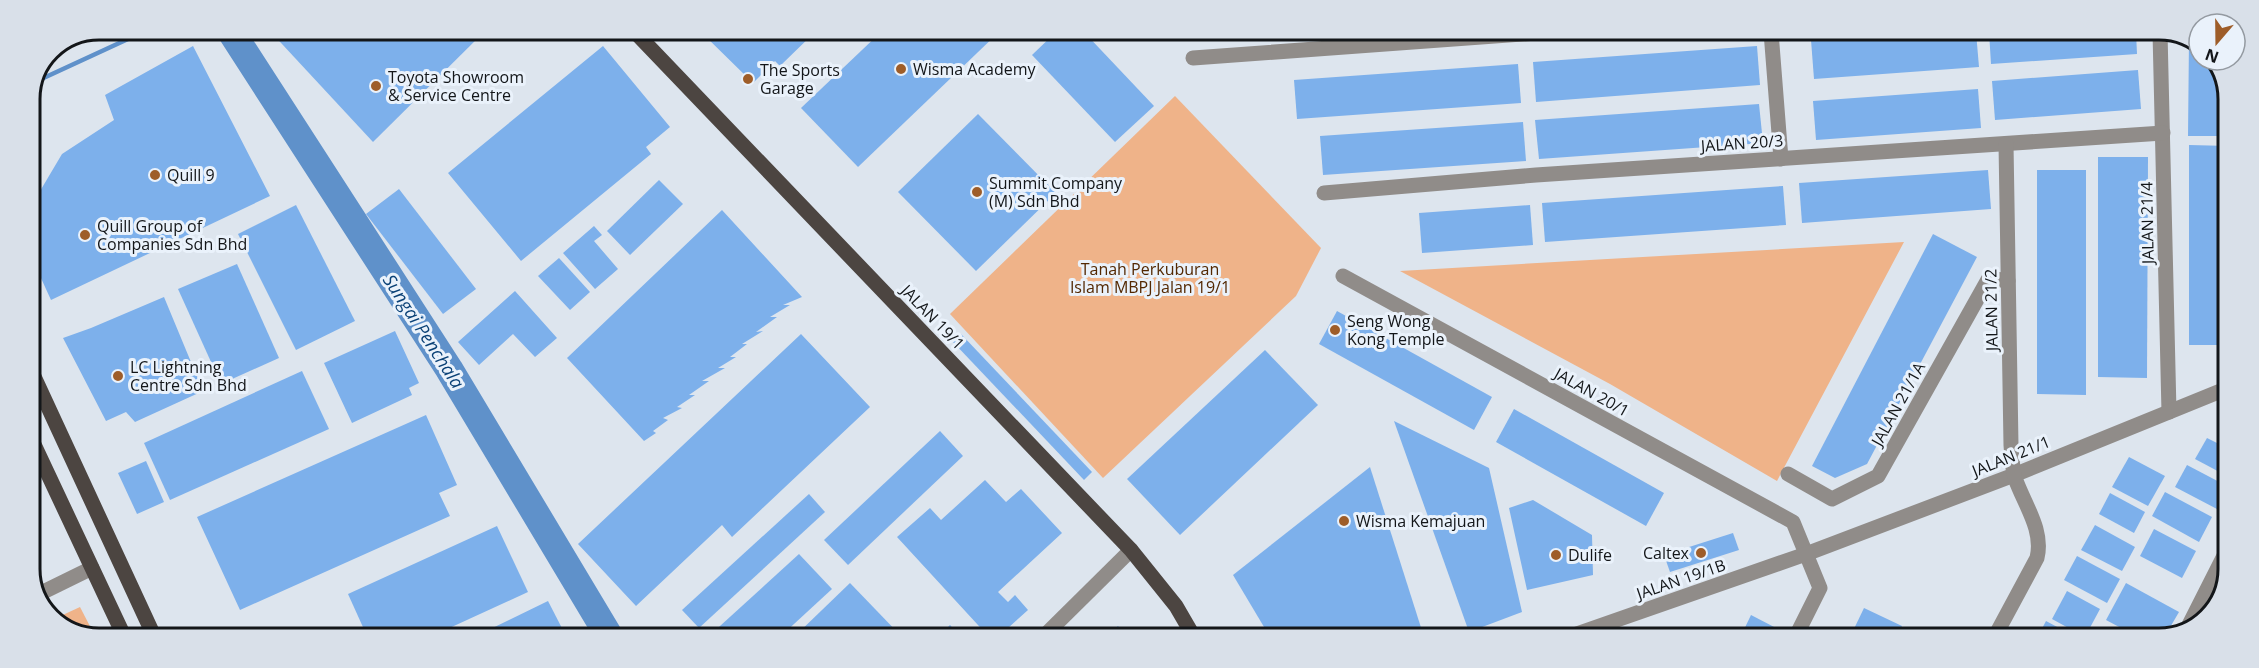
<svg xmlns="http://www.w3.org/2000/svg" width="2259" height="668" font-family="'Open Sans',sans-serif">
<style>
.green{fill:#efb389}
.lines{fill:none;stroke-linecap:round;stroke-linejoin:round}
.stream{stroke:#5f91ca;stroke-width:4.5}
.river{stroke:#5f91ca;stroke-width:28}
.building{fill:#7db0eb}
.minor{stroke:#908c89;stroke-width:15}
.major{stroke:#4c4541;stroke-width:15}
.poi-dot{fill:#9e5d29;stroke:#eaf2fb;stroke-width:2}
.labels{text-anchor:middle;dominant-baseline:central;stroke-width:6;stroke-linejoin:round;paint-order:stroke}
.poi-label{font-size:16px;fill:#131619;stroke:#eaf2fb;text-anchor:start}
.street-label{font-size:16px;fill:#131619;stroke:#eaf2fb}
.park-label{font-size:16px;fill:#532802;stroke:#eaf2fb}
.water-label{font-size:18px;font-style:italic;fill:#0a4176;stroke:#eaf2fb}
.rim{fill:none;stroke:#131619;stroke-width:3}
</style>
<rect width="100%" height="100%" fill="#dde5ee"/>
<g class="green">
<polygon points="1175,96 1321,248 1296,296 1103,478 950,314"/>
<polygon points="1904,242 1777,481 1610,384 1400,271"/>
<polygon points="80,607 95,636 82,636 54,619"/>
</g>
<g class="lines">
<polyline class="stream" points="37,81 128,39 134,30"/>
<polyline class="river" points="230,30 449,369 609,636"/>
</g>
<g class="building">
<polygon points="269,30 486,30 373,142"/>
<polygon points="700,31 816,31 780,66 775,61 753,83"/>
<polygon points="882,31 1000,31 858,167 801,108"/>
<polygon points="1057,31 1083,31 1154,106 1115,142 1032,55"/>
<polygon points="1922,32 1976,32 1979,67 1814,79 1811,40"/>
<polygon points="1989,32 2136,32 2137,54 1991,64"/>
<polygon points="2189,39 2199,46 2199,60 2215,60 2229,94 2229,136 2188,136"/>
<polygon points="193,46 270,196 51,300 30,254 30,208 62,154 114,120 105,95"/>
<polygon points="603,46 670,127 646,147 651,154 521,261 448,173"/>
<polygon points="1757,46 1760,85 1536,102 1533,62"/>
<polygon points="1518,64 1521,103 1297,119 1294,80"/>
<polygon points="2138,70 2141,109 1995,120 1992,81"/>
<polygon points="1978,89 1981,128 1816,140 1813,101"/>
<polygon points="1759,104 1763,143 1539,159 1535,120"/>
<polygon points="978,114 1056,193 976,271 898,192"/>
<polygon points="1523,122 1526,161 1323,175 1320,136"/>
<polygon points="2189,145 2229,146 2228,345 2189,345"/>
<polygon points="2098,157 2148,157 2147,378 2098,377"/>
<polygon points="1988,170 1991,209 1802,223 1799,183"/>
<polygon points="2037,170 2086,170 2086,395 2037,394"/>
<polygon points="659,180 683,204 630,255 607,231"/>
<polygon points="1783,186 1786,225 1545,242 1542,203"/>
<polygon points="399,189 476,289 443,314 366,214"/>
<polygon points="296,205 355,321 296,350 238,234"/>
<polygon points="1530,205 1533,245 1422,253 1419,213"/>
<polygon points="722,210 802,297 783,305 790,305 770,317 777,317 756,332 763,331 742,344 747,344 730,357 736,357 718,368 725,368 702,381 709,381 689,395 695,395 677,407 682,408 663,418 668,420 653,431 656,433 644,441 567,358"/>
<polygon points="594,226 602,235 594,241 618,269 595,289 563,253"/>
<polygon points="1933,234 1977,257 1867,464 1835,478 1812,466"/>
<polygon points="559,258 590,292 570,310 538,276"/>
<polygon points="237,264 279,358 221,384 178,289"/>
<polygon points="515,291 557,338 535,357 513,334 479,365 458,342"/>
<polygon points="164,297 203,391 135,422 126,412 106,421 63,338 91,328"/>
<polygon points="1337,311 1492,397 1474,430 1319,344"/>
<polygon points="395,331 419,383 409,388 412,395 352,423 324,363"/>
<polygon points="801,334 870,407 732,537 722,525 636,606 578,544"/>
<polygon points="961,334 1092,472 1084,480 953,342"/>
<polygon points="1265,350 1318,405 1180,535 1127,479"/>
<polygon points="302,371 329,429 170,500 144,443"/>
<polygon points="1514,409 1664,493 1646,526 1496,442"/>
<polygon points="426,415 457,485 439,493 450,516 240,610 197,517"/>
<polygon points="1394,421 1489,468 1522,612 1469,632"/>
<polygon points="940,431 963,456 848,565 824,540"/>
<polygon points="2207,438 2227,448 2227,476 2195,459"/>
<polygon points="2129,457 2165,476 2148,506 2112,487"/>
<polygon points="146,461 164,502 137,514 118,473"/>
<polygon points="2187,465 2227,486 2227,491 2217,509 2175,487"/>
<polygon points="1370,467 1424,637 1270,637 1233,575"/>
<polygon points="985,480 1006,502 1021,489 1062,533 998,592 1008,602 1015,595 1028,610 998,637 989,637 897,537 930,508 941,520"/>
<polygon points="2165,492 2212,517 2199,542 2152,516"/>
<polygon points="2110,493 2145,512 2134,533 2099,514"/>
<polygon points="809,494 825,512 699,628 682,610"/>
<polygon points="1533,500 1592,535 1593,575 1527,590 1509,508"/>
<polygon points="2095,525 2135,547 2122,571 2081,550"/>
<polygon points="497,526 528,592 432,636 367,636 348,594"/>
<polygon points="2154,529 2196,551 2182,578 2140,556"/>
<polygon points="1733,533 1739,550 1670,572 1664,555"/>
<polygon points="799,554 832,589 781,636 709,636"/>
<polygon points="2077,556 2120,579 2107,603 2064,580"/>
<polygon points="850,583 902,637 794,637"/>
<polygon points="2126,583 2179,612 2165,636 2140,638 2106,620"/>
<polygon points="2067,591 2100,609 2085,637 2052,619"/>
<polygon points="548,601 566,636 476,636"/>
<polygon points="1864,608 1902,626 1897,638 1862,638 1852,633"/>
<polygon points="1751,615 1778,629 1774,638 1740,638"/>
<polygon points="2046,621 2078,638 2037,638"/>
<polygon points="950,625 961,637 938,637"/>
<polygon points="1118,626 1126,637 1105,637"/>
</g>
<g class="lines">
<g class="minor">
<polyline points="1771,32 1781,159"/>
<polyline points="2160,32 2169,412"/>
<polyline points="1193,58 1550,32"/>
<polyline points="1324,193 1536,175 2163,133"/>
<polyline points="1343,276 1793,522 1820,588 1795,638"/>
<polyline points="1788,474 1832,499 1878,476 1989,278 2008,281"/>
<polyline points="39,594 92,568"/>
<polyline points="2187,629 2227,550"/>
<polyline points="1043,637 1131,550"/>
<polyline points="1568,637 1806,554 2014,475 2228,388"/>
<path d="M1994 638 2037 558C2044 530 2024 504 2015 478 2012 468 2012 456 2011 445L2006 144"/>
</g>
<g class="major">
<polyline points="634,31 1131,550 1176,606 1194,637"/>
<polyline points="30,368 154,636"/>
<polyline points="30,436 124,636"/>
</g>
</g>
<g class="poi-dot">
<circle cx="901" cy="69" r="6"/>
<circle cx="748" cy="79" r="6"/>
<circle cx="376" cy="86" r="6"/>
<circle cx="155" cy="175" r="6"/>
<circle cx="977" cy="192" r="6"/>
<circle cx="85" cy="235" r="6"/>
<circle cx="1335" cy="330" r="6"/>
<circle cx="118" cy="376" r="6"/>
<circle cx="1344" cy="521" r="6"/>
<circle cx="1701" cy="553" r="6"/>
<circle cx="1556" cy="555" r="6"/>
</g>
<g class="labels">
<g class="poi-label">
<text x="913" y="69">Wisma Academy</text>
<text x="760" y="70">The Sports<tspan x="760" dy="18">Garage</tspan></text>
<text x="388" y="77">Toyota Showroom<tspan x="388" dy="18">&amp; Service Centre</tspan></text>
<text x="167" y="175">Quill 9</text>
<text x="989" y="183">Summit Company<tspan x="989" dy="18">(M) Sdn Bhd</tspan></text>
<text x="97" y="226">Quill Group of<tspan x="97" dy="18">Companies Sdn Bhd</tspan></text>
<text x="1347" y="321">Seng Wong<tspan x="1347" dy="18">Kong Temple</tspan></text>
<text x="130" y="367">LC Lightning<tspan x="130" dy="18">Centre Sdn Bhd</tspan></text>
<text x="1356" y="521">Wisma Kemajuan</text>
<text x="1689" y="553" text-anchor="end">Caltex</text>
<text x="1568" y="555">Dulife</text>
</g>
<g class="street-label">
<text transform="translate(1742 143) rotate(-4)">JALAN 20/3</text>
<text transform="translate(2147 223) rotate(-91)">JALAN 21/4</text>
<text transform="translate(1991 310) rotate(-91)">JALAN 21/2</text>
<text transform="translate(933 317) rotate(46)">JALAN 19/1</text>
<text transform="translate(1592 392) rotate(29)">JALAN 20/1</text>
<text transform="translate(1898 404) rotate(-61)">JALAN 21/1A</text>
<text transform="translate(2011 456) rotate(-22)">JALAN 21/1</text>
<text transform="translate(1681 579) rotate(-19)">JALAN 19/1B</text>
</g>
<g class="park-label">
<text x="1150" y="269">Tanah Perkuburan<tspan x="1150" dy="18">Islam MBPJ Jalan 19/1</tspan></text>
</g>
<g class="water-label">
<text transform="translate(424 331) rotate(57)">Sungai Penchala</text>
</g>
</g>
<path d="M0 0H2259V668H0ZM99 40H2159A59 59 0 0 1 2218 99V569A59 59 0 0 1 2159 628H99A59 59 0 0 1 40 569V99A59 59 0 0 1 99 40Z" fill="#d9e0e9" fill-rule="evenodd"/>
<path class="rim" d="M99 40H2159A59 59 0 0 1 2218 99V569A59 59 0 0 1 2159 628H99A59 59 0 0 1 40 569V99A59 59 0 0 1 99 40Z"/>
<g transform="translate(2217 42) rotate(200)"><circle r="28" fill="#eaf2fb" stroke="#949aa1" stroke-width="1.5"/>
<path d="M0-4.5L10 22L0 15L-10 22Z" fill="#9e5d29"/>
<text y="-9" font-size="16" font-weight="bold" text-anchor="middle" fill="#131619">N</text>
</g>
</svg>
